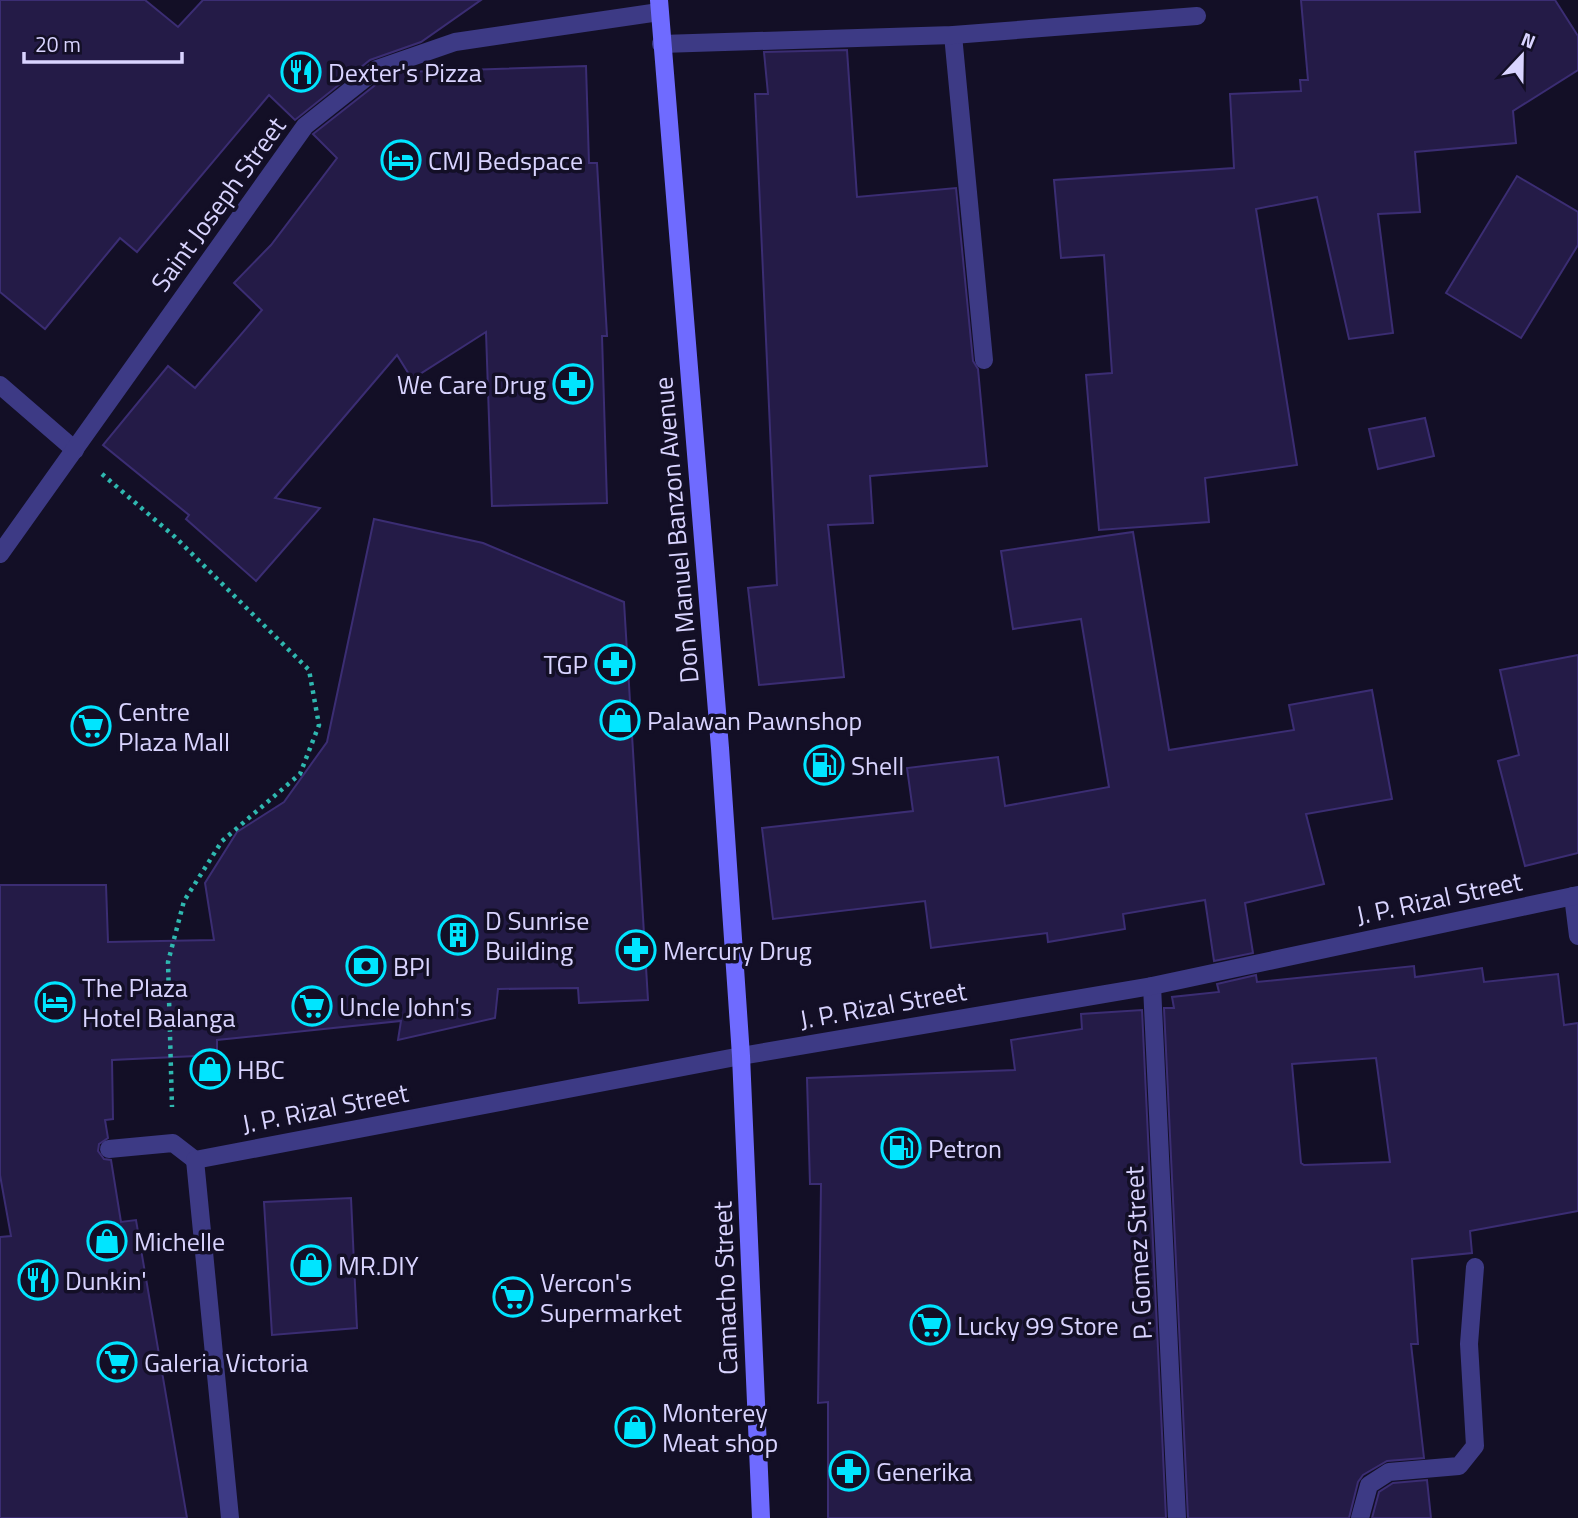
<svg xmlns="http://www.w3.org/2000/svg" width="1578" height="1518" font-family="'Titillium Web',sans-serif">
<style>
.building{fill:#241b47;stroke:#3b2d73;stroke-width:2;fill-rule:evenodd}
.lines{fill:none;stroke-linecap:round;stroke-linejoin:round}
.path{stroke:#2fb8b0;stroke-width:4.5;stroke-dasharray:3.5 5;stroke-linecap:butt}
.service{stroke:#3d3a85;stroke-width:18}
.minor{stroke:#3d3a85;stroke-width:18}
.tertiary{stroke:#3d3a85;stroke-width:18}
.secondary{stroke:#6f6bff;stroke-width:18}
.labels{text-anchor:middle;dominant-baseline:central;stroke-width:7;stroke-linejoin:round;paint-order:stroke}
.poi-label{font-size:26px;fill:#d9d4ff;stroke:#130f26;text-anchor:start}
.street-label{font-size:26px;fill:#d9d4ff;stroke:#130f26}
</style>
<rect width="100%" height="100%" fill="#130f26"/>
<g class="building">
<polygon points="0,0 145,0 178,27 203,0 481,0 421,42 370,60 295,120 269,95 137,252 120,238 45,329 0,292"/>
<polygon points="1301,0 1555,0 1578,36 1578,70 1513,111 1516,143 1415,152 1420,212 1378,214 1393,333 1349,339 1317,197 1256,209 1297,465 1205,478 1209,522 1099,530 1086,375 1112,373 1104,255 1061,258 1054,180 1234,168 1230,94 1301,91 1300,80 1308,80"/>
<polygon points="847,50 857,197 956,188 973,361 978,369 987,466 870,476 873,523 828,525 844,677 759,685 748,588 777,585 755,94 768,94 764,52"/>
<polygon points="586,66 589,163 597,163 607,336 602,336 607,503 492,506 486,332 412,379 397,355 275,498 320,508 256,581 186,519 189,515 103,445 168,366 195,388 262,310 234,283 271,245 337,158 313,134 383,79 404,72"/>
<polygon points="1517,176 1578,212 1578,245 1521,338 1446,293"/>
<polygon points="1425,418 1434,456 1378,469 1369,429"/>
<polygon points="374,519 483,543 624,602 648,1000 579,1003 578,988 498,989 495,1018 398,1040 401,1021 217,1040 217,1055 112,1060 113,1119 105,1120 108,1138 99,1144 98,1151 104,1159 111,1160 121,1222 136,1220 187,1518 0,1518 0,1237 11,1236 0,1175 0,885 106,885 108,942 214,940 205,883 237,832 284,802 327,742"/>
<polygon points="1133,532 1169,750 1294,730 1289,705 1372,690 1392,799 1306,814 1324,884 1245,903 1253,953 1214,961 1205,900 1123,914 1125,929 1048,942 1047,933 931,948 925,901 773,919 762,828 913,811 907,768 998,757 1005,806 1109,787 1081,619 1013,629 1001,551"/>
<polygon points="1578,655 1578,853 1525,866 1498,761 1519,755 1500,670"/>
<path d="M1414 966 1415 977 1482 968 1484 982 1558 974 1564 1025 1578 1023V1211L1470 1231 1472 1253 1412 1259 1418 1344H1411L1424 1458 1387 1461 1363 1475 1358 1482 1349 1518H1188L1164 1008H1174L1172 997 1219 992 1217 984 1256 975 1257 982ZM1376 1058 1390 1162 1304 1165 1301 1163 1292 1064Z"/>
<polygon points="1142,1010 1166,1518 828,1518 828,1402 818,1403 821,1184 810,1184 807,1078 1015,1070 1011,1040 1082,1029 1081,1014"/>
<polygon points="351,1198 357,1328 272,1335 264,1202"/>
<polygon points="1427,1480 1431,1518 1372,1518 1379,1492 1393,1483"/>
</g>
<g class="lines">
<polyline class="path" points="102,474 175,537 309,670 319,725 300,774 222,841 184,901 168,962 172,1107"/>
<g class="service">
<polyline points="953,35 984,360"/>
<polyline points="661,44 953,35 1197,16"/>
<polyline points="109,1149 173,1143 195,1160"/>
</g>
<g class="minor">
<polyline points="0,385 75,450"/>
<polyline points="0,554 305,126 377,69 455,42 659,12"/>
<polyline points="1573,896 1578,936"/>
<polyline points="1152,986 1177,1518"/>
<polyline points="230,1518 195,1160 741,1056"/>
<polyline points="1360,1518 1369,1485 1389,1472 1459,1466 1475,1446 1469,1344 1475,1267"/>
</g>
<polyline class="tertiary" points="741,1056 1152,986 1578,895"/>
<polyline class="secondary" points="659,0 720,748 741,1056 761,1518"/>
</g>
<defs>
<g id="restaurant-ring" transform="scale(2.0125)"><circle r="9.5" fill="#130f26" stroke="#00e5ff" stroke-width="1.5"/><path d="M-5-6h1v4h1v-4h1v4h1v-4h1v5L-1.5 .5V6h-2V.5L-5-1ZM5-6V6H3V1.5H1.5Q1.5-4 5-6Z" fill="#00e5ff"/></g>
<g id="hotel-ring" transform="scale(2.0125)"><circle r="9.5" fill="#130f26" stroke="#00e5ff" stroke-width="1.5"/><path d="M-6-4.5h1.5V1H6V5H4.5V3h-9V5H-6ZM-4 0a1.8 1.8 0 1 1 3.6 0ZM.5 0V-2.5h3Q6-2.5 6 0Z" fill="#00e5ff"/></g>
<g id="pharmacy-ring" transform="scale(2.0125)"><circle r="9.5" fill="#130f26" stroke="#00e5ff" stroke-width="1.5"/><path d="M-2-6h4v4h4v4h-4v4h-4v-4h-4v-4h4Z" fill="#00e5ff"/></g>
<g id="shop-ring" transform="scale(2.0125)"><circle r="9.5" fill="#130f26" stroke="#00e5ff" stroke-width="1.5"/><path d="M-5-2.5h2.3a2.7 3.5 0 0 1 5.4 0H5L5.5 6h-11ZM-1.5-2.5h3a1.5 2.3 0 0 0-3 0Z" fill="#00e5ff"/></g>
<g id="supermarket-ring" transform="scale(2.0125)"><circle r="9.5" fill="#130f26" stroke="#00e5ff" stroke-width="1.5"/><path d="M-6-5.5h2.5l.6 2H6L4.5 2H-2.5L-4.4-4H-6ZM-1.5 3.2a1.3 1.3 0 1 0 .1 0ZM3 3.2a1.3 1.3 0 1 0 .1 0Z" fill="#00e5ff"/></g>
<g id="fuel-ring" transform="scale(2.0125)"><circle r="9.5" fill="#130f26" stroke="#00e5ff" stroke-width="1.5"/><path d="M-5.5-6h7V0h2V4h1.3V-2.5L3-4.5l.8-.8L6-3V5H2.5V1h-1V6h-7ZM-4.2-4.7v3.2H.2V-4.7Z" fill="#00e5ff"/></g>
<g id="building-ring" transform="scale(2.0125)"><circle r="9.5" fill="#130f26" stroke="#00e5ff" stroke-width="1.5"/><path d="M-4-6H4V6H1V3H-1V6H-4ZM-2.5-4.3h1.7v1.8h-1.7ZM.8-4.3h1.7v1.8H.8ZM-2.5-1h1.7V.8h-1.7ZM.8-1h1.7V.8H.8Z" fill="#00e5ff"/></g>
<g id="bank-ring" transform="scale(2.0125)"><circle r="9.5" fill="#130f26" stroke="#00e5ff" stroke-width="1.5"/><path d="M-6-4H6V4H-6ZM0-2.3a2.3 2.3 0 1 0 0 4.6a2.3 2.3 0 1 0 0-4.6Z" fill="#00e5ff"/></g>
</defs>
<g fill-rule="evenodd">
<use href="#restaurant-ring" x="301" y="72"/>
<use href="#hotel-ring" x="401" y="160"/>
<use href="#pharmacy-ring" x="573" y="384"/>
<use href="#pharmacy-ring" x="615" y="664"/>
<use href="#shop-ring" x="620" y="720"/>
<use href="#supermarket-ring" x="91" y="726"/>
<use href="#fuel-ring" x="824" y="765"/>
<use href="#building-ring" x="458" y="935"/>
<use href="#pharmacy-ring" x="636" y="950"/>
<use href="#bank-ring" x="366" y="966"/>
<use href="#hotel-ring" x="55" y="1002"/>
<use href="#supermarket-ring" x="312" y="1006"/>
<use href="#shop-ring" x="210" y="1069"/>
<use href="#fuel-ring" x="901" y="1148"/>
<use href="#shop-ring" x="107" y="1241"/>
<use href="#shop-ring" x="311" y="1265"/>
<use href="#restaurant-ring" x="38" y="1280"/>
<use href="#supermarket-ring" x="513" y="1297"/>
<use href="#supermarket-ring" x="930" y="1325"/>
<use href="#supermarket-ring" x="117" y="1362"/>
<use href="#shop-ring" x="635" y="1427"/>
<use href="#pharmacy-ring" x="849" y="1471"/>
</g>
<g class="labels">
<g class="poi-label">
<text x="328" y="72">Dexter's Pizza</text>
<text x="428" y="160">CMJ Bedspace</text>
<text x="546" y="384" text-anchor="end">We Care Drug</text>
<text x="588" y="664" text-anchor="end">TGP</text>
<text x="118" y="711">Centre<tspan x="118" dy="30">Plaza Mall</tspan></text>
<text x="647" y="720">Palawan Pawnshop</text>
<text x="851" y="765">Shell</text>
<text x="485" y="920">D Sunrise<tspan x="485" dy="30">Building</tspan></text>
<text x="663" y="950">Mercury Drug</text>
<text x="393" y="966">BPI</text>
<text x="82" y="987">The Plaza<tspan x="82" dy="30">Hotel Balanga</tspan></text>
<text x="339" y="1006">Uncle John's</text>
<text x="237" y="1069">HBC</text>
<text x="928" y="1148">Petron</text>
<text x="134" y="1241">Michelle</text>
<text x="338" y="1265">MR.DIY</text>
<text x="65" y="1280">Dunkin'</text>
<text x="540" y="1282">Vercon's<tspan x="540" dy="30">Supermarket</tspan></text>
<text x="957" y="1325">Lucky 99 Store</text>
<text x="144" y="1362">Galeria Victoria</text>
<text x="662" y="1412">Monterey<tspan x="662" dy="30">Meat shop</tspan></text>
<text x="876" y="1471">Generika</text>
</g>
<g class="street-label">
<text transform="translate(218 204) rotate(-54)">Saint Joseph Street</text>
<text transform="translate(676 530) rotate(-95)">Don Manuel Banzon Avenue</text>
<text transform="translate(1439 898) rotate(-12)">J. P. Rizal Street</text>
<text transform="translate(883 1005) rotate(-10)">J. P. Rizal Street</text>
<text transform="translate(325 1108) rotate(-11)">J. P. Rizal Street</text>
<text transform="translate(1138 1253) rotate(-93)">P. Gomez Street</text>
<text transform="translate(725 1288) rotate(-92)">Camacho Street</text>
</g>
</g>
<g transform="translate(1522 56) rotate(22)" stroke="#130f26" stroke-width="5" paint-order="stroke">
<path d="M0-5L12 26L0 18L-12 26Z" fill="#d9d4ff"/>
<text y="-10" font-size="19" font-weight="bold" text-anchor="middle" fill="#d9d4ff">N</text>
</g>
<path d="M24 52v10h158v-10" fill="none" stroke="#d9d4ff" stroke-width="3.5"/>
<text x="35" y="52" font-size="21" fill="#d9d4ff" stroke="#130f26" stroke-width="5" paint-order="stroke">20 m</text>
</svg>
